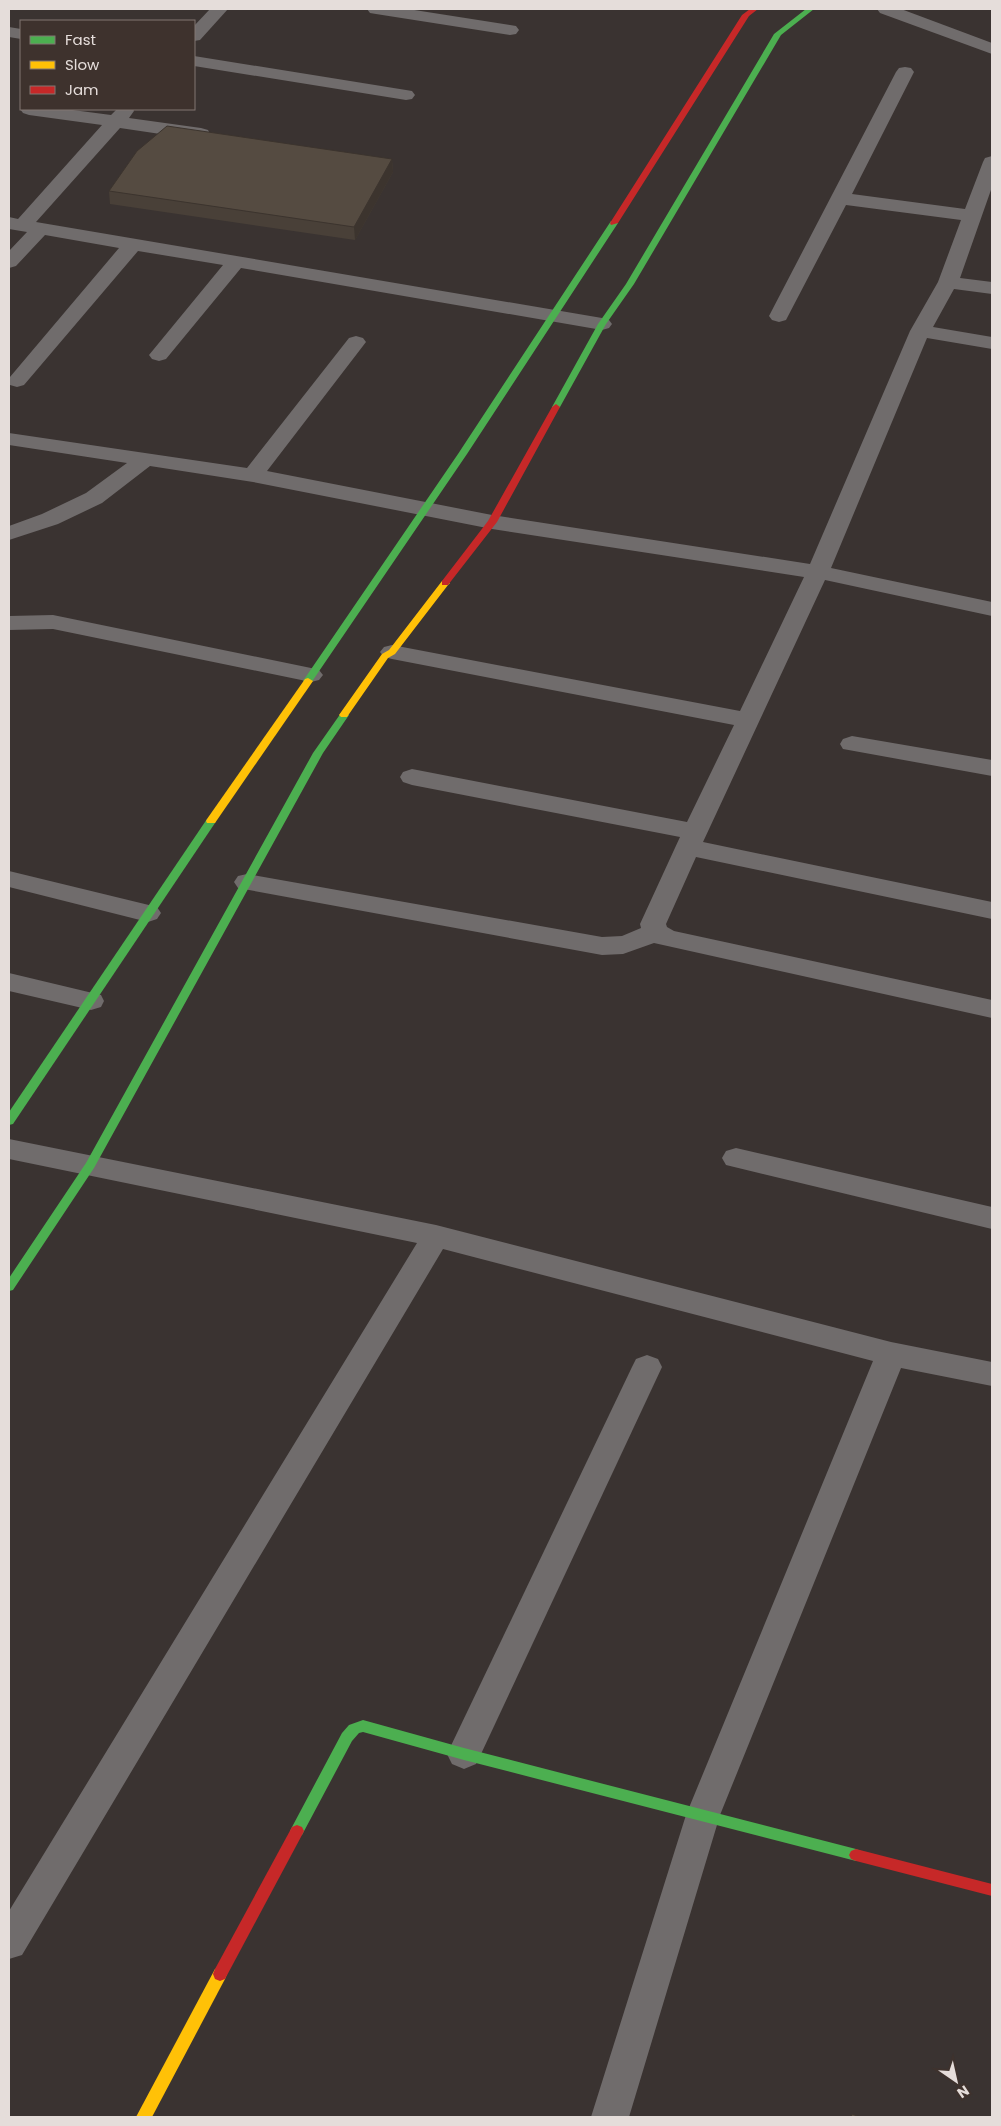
<svg xmlns="http://www.w3.org/2000/svg" width="1001" height="2126" font-family="Poppins,sans-serif">
<style>
.lines{fill:none;stroke-linecap:round;stroke-linejoin:round}
.street{fill:#706c6c;fill-rule:evenodd}
.fast{fill:#4caf50;fill-rule:evenodd}
.slow{fill:#ffc107;fill-rule:evenodd}
.jam{fill:#c62828;fill-rule:evenodd}
.wall{fill:#494038}
.shaded-wall{fill:#3c342e}
.building{fill:#554b41;stroke:#3c342e}
</style>
<rect width="100%" height="100%" fill="#3a3331"/>
<g class="lines">
<g class="street">
<polygon points="210,9 228,9 200,40 194,41 194,26"/>
<polygon points="367,9 408,9 510,25 516,26 519,30 516,34 510,35 376,14 370,13"/>
<polygon points="877,9 901,9 992,43 992,54 880,13"/>
<polygon points="9,27 21,29 21,39 9,37"/>
<polygon points="194,56 406,90 412,91 415,95 412,99 406,100 194,66"/>
<polygon points="905,67 911,68 914,72 852,194 965,209 983,162 985,158 992,156 992,187 960,278 992,282 992,294 954,289 933,327 992,337 992,349 927,338 831,568 992,602 992,616 825,580 703,842 992,902 992,919 696,857 666,924 667,927 674,931 992,1000 992,1018 654,943 623,954 602,955 238,888 234,882 238,876 247,874 602,937 622,936 641,928 640,924 680,837 412,785 403,782 400,777 403,772 412,769 687,822 734,725 392,659 384,657 380,652 384,647 392,645 740,711 804,577 492,529 253,482 150,466 102,503 58,524 9,540 9,526 42,514 86,493 127,463 9,445 9,433 247,468 349,338 356,336 363,338 366,342 267,471 492,515 810,564 910,331 938,282 961,220 846,205 786,320 779,322 772,320 769,316 896,72 899,68"/>
<polygon points="21,107 21,109 65,109 111,115 117,109 133,109 134,111 129,118 201,128 208,130 210,134 208,138 201,140 120,128 36,222 602,318 609,320 612,324 609,328 602,330 241,268 166,359 159,361 152,359 149,355 223,265 138,251 24,385 17,387 10,385 10,377 119,248 45,235 16,266 9,268 9,251 27,232 9,229 9,217 18,219 102,125 29,115 23,113 20,109"/>
<polygon points="53,615 311,668 319,670 323,675 319,680 311,682 53,629 9,630 9,616"/>
<polygon points="852,736 992,760 992,776 843,749 840,744 843,739"/>
<polygon points="9,871 157,907 161,913 157,919 148,922 9,887"/>
<polygon points="9,973 101,995 104,1001 101,1007 91,1010 9,991"/>
<polygon points="9,1139 436,1225 891,1342 992,1362 992,1386 901,1368 720,1815 629,2117 591,2117 686,1815 873,1361 443,1249 22,1955 9,1959 9,1911 417,1243 9,1159"/>
<polygon points="736,1148 992,1207 992,1229 726,1165 722,1158 726,1151"/>
<polygon points="647,1355 658,1359 662,1367 481,1754 476,1764 464,1769 452,1764 447,1754 632,1367 636,1359"/>
</g>
<g class="fast">
<polygon points="806,9 814,9 781,35 634,284 606,324 560,407 556,410 553,409 552,407 598,324 626,284 774,34"/>
<polygon points="611,221 618,223 467,454 311,683 305,683 303,681 458,454"/>
<polygon points="344,712 349,715 323,753 94,1168 13,1290 9,1291 9,1278 86,1163 313,753 341,713"/>
<polygon points="211,818 215,819 216,821 215,823 13,1124 9,1125 9,1112 207,819"/>
<polygon points="363,1720 464,1748 856,1849 861,1851 863,1855 861,1859 856,1861 464,1760 363,1732 359,1733 352,1741 302,1835 297,1837 292,1835 290,1831 292,1827 342,1733 349,1725"/>
</g>
<g class="slow">
<polygon points="445,580 450,583 448,585 395,654 388,658 347,717 341,717 339,715 382,654 389,650 442,581"/>
<polygon points="308,678 313,681 215,823 207,823 206,821 207,819 305,679"/>
<polygon points="220,1967 225,1969 227,1974 225,1979 152,2117 136,2117 215,1969"/>
</g>
<g class="jam">
<polygon points="750,9 758,9 749,16 618,223 611,225 610,223 742,15"/>
<polygon points="556,404 560,407 497,522 448,585 442,585 442,581 488,521 552,407"/>
<polygon points="297,1825 302,1827 304,1831 302,1835 225,1979 220,1981 215,1979 213,1974 215,1969 292,1827"/>
<polygon points="856,1849 992,1884 992,1896 856,1861 851,1859 849,1855 851,1851"/>
</g>
</g>
<polygon class="wall" points="392,159 393,172 355,240 110,204 109,191"/>
<polygon class="shaded-wall" points="392,159 393,172 355,240 354,227"/>
<g class="building">
<polygon points="167,126 392,159 354,227 109,191 137,151"/>
<polygon points="852,2114 860,2117 851,2117"/>
</g>
<rect width="1001" height="2126" fill="none" stroke="#e5ddda" stroke-width="20"/>
<rect x="20" y="20" width="175" height="90" fill="#3e322d" stroke="#817672"/>
<rect x="30" y="36" width="25" height="8" fill="#4caf50" stroke="#817672"/>
<text x="65" y="45" font-size="15" fill="#e5ddda">Fast</text>
<rect x="30" y="61" width="25" height="8" fill="#ffc107" stroke="#817672"/>
<text x="65" y="70" font-size="15" fill="#e5ddda">Slow</text>
<rect x="30" y="86" width="25" height="8" fill="#c62828" stroke="#817672"/>
<text x="65" y="95" font-size="15" fill="#e5ddda">Jam</text>
<g transform="translate(956 2081) rotate(146)" stroke="#3e322d" stroke-width="4" paint-order="stroke">
<path d="M0-4L9 19L0 12L-9 19Z" fill="#e5ddda"/>
<text y="-8" font-size="14" font-weight="bold" text-anchor="middle" fill="#e5ddda">N</text>
</g>
</svg>
